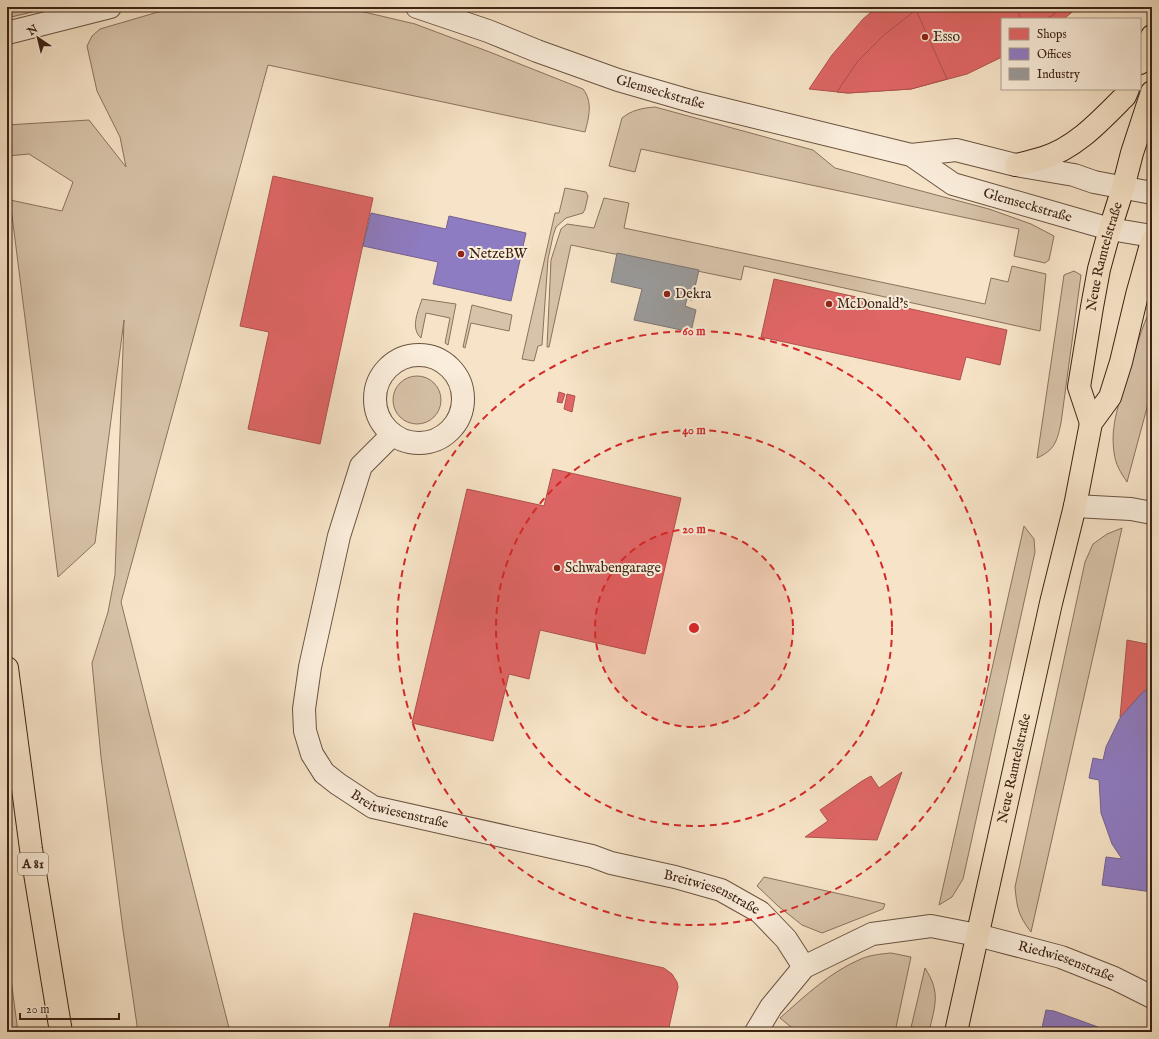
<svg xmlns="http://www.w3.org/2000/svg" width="1159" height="1039" font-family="'IM FELL English',serif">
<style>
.green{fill:#d7c3a9;stroke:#8a725e}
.shops{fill:#e06666;stroke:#af524d}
.offices{fill:#8e7cc3;stroke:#75618e}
.industry{fill:#999;stroke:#7d7571}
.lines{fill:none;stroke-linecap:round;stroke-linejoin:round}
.minor-casing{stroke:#6b5240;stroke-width:24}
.major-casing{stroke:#3c2213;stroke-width:24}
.highway-casing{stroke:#3c2213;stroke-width:24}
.minor{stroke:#faeddb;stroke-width:22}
.major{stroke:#f7e4c8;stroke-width:22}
.highway{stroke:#f7e4c8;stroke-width:22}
.ring{fill:none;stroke:#d62828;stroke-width:2;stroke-dasharray:7 5}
.poi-dot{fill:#8f2418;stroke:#faeddb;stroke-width:1.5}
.labels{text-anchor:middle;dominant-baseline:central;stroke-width:4;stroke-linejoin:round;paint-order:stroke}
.shield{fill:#faeddb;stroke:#755f4f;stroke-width:1}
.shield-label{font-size:13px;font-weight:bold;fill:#3c2213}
.poi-label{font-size:14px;fill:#3c2213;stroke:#faeddb;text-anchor:start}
.street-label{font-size:14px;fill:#3c2213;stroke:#faeddb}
.centre{fill:#d62828;stroke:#faeddb;stroke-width:2}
.ring-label{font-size:12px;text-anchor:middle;font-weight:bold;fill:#d62828;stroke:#faeddb;stroke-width:4;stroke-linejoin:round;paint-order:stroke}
</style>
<rect width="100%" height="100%" fill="#f7e4c8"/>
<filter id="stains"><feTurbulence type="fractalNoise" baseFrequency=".005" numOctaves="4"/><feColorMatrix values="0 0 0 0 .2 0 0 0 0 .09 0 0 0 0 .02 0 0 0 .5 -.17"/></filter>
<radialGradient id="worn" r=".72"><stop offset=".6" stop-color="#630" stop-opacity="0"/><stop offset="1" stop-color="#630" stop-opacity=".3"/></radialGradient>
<g class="green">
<polygon points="7,7 53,7 7,18"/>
<path d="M192 7H343L415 24 487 51 583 89C593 102 589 117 585 132L268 65 121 602 230 1032H138L123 930 101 757 92 663 108 612 115 575 124 320 95 543 58 577 10 200 62 211 73 182 29 154 7 156V125L89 120 126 167 120 137 97 91 87 46 92 36 100 29 158 12Z"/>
<path d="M655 107 813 150 835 168 989 209 1031 224 1054 236 1049 260 1045 263 1014 256 1019 229 641 149 635 172 609 166 622 118C632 110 642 108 655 107Z"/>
<polygon points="565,188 586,192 588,196 585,209 583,213 566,218 556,227 553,236 548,259 542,345 538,346 534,361 522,359 555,213 559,213"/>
<polygon points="604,198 629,203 624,228 985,304 991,278 1008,282 1012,266 1046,274 1040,331 744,266 741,280 571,245 549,347 547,347 551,260 561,229 567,224 594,228"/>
<path d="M1074 271 1081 275 1061 423C1057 441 1055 450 1037 458L1064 275Z"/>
<path d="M422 299 456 304 448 345 445 343 450 318 426 313 421 338C410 328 418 312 422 299Z"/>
<polygon points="472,305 512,315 509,331 471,323 465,348 463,347"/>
<path d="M1152 306V389L1127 482C1121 473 1115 464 1114 452 1110 425 1120 400 1128 375 1135 352 1141 328 1152 306Z"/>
<circle cx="417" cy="400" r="24"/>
<polygon points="1024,526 1034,539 1035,552 963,879 952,897 939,905"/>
<path d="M1122 528 1031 932C1018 915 1017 908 1015 887L1085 562 1093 544 1107 534Z"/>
<polygon points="764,877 885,904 883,909 822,933 802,925 778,906 757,886"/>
<polygon points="7,949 18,1032 7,1032"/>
<path d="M891 953 911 957 895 1032H797L780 1018C805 996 830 972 861 959 870 955 881 954 891 953Z"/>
<path d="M925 968C941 993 935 1005 929 1032H910Z"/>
</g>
<g class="shops">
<polygon points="877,7 1078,7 1064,19 1002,19 1002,57 967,74 911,89 848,93 809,89 832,55 863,19"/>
<polygon points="1016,7 1052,7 1055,14 1046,19 1021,19"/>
<polygon points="916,10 947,79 911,89 848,93 837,92 857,62 885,34"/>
<polygon points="273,176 373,198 320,444 248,429 269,332 240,326"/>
<polygon points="774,279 1007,330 1000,365 966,357 960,380 761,337"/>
<polygon points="559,392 565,394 562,403 557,402"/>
<polygon points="567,394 575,396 572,412 564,409"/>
<polygon points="553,469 681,498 645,654 540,630 529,679 509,674 493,741 412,723 467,489 544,506"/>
<polygon points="1127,640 1152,645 1152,686 1142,693 1120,717"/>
<polygon points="902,772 877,840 805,837 828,821 820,810 862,781 871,776 879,788"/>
<polygon points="414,913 664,968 672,974 677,982 678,987 668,1032 388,1032"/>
</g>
<g class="offices">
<polygon points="371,213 446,229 449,216 526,233 511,301 433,284 438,262 363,246"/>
<polygon points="1152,686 1152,892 1102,885 1106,857 1122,859 1112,844 1101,813 1099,780 1089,778 1093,758 1103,760 1106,747 1120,718 1142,693"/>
<polygon points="1046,1010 1054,1011 1098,1027 1106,1032 1041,1032"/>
</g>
<polygon class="industry" points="617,253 699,270 692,300 687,299 685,306 696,310 691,332 634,320 642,289 611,282"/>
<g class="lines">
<g class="minor-casing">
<g id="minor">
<path id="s1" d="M417 7 488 31 537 51 618 80 694 102 911 155 953 184 1110 229 1152 236"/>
<polyline points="7,33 110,7"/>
<polyline points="911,155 956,150 1016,165 1074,175 1094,182 1152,193"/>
<circle cx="419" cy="399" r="44"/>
<path id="s2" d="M392 435 361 466 339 536 310 667 304 709 305 731 312 754 324 773 338 784 373 807 592 856 611 863 675 877 721 890 760 912 786 939 804 967"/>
<polyline points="1075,506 1131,509 1152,513"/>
<path id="s3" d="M756 1032 771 1007 804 967 872 934 931 926 977 935 1061 957 1114 978 1152 997"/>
</g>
</g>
<g class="major-casing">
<g id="major">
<polyline points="1140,63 1152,36"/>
<path d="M1016 165C1025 163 1034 161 1043 158 1076 148 1101 120 1125 96L1128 89"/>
<path id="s4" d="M1091 423 1079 387 1092 307 1099 269 1110 229 1123 188 1132 153 1152 92"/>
<path id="s5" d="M956 1032 1051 603 1075 506 1091 423 1110 397 1121 362 1137 295 1152 241"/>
</g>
</g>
<g class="highway-casing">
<polyline id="highway" points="7,668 31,849 61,1032"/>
</g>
<use href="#minor" class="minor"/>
<use href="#major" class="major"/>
<use href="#highway" class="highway"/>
</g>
<circle cx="694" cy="628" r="99" fill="#d62828" fill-opacity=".12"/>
<g class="ring">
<circle cx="694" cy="628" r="99"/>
<circle cx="694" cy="628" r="198"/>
<circle cx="694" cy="628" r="297"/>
</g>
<g class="poi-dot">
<circle cx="925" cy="37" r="4"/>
<circle cx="461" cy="254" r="4"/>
<circle cx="667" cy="294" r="4"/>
<circle cx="829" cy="304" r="4"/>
<circle cx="557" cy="568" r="4"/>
</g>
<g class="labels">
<rect class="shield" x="18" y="853" width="30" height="22" rx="3"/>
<g class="shield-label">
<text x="33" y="864">A 81</text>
</g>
<g class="poi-label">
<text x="933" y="37">Esso</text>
<text x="469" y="254">NetzeBW</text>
<text x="675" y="294">Dekra</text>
<text x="837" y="304">McDonald's</text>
<text x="565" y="568">Schwabengarage</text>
</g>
<g class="street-label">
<text stroke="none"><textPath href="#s1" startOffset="258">Glemseckstraße</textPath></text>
<text stroke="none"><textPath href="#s1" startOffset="645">Glemseckstraße</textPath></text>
<text stroke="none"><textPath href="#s4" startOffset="171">Neue Ramtelstraße</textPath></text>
<text stroke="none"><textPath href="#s5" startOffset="270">Neue Ramtelstraße</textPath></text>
<text stroke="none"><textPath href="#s2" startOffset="448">Breitwiesenstraße</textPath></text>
<text stroke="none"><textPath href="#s2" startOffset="772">Breitwiesenstraße</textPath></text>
<text stroke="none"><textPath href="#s3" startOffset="356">Riedwiesenstraße</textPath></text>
</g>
</g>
<circle cx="694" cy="628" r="6" class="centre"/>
<g class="ring-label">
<text x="694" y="335">60 m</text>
<text x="694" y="434">40 m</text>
<text x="694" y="533">20 m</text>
</g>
<rect width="1159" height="1039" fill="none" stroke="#f7e4c8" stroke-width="24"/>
<rect x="8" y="8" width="1143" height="1023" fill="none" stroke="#3c2213" stroke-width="2"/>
<rect x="12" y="12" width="1135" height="1015" fill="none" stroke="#3c2213"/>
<rect x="1001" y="18" width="140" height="72" fill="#faeddb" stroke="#ae9c8b"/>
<rect x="1009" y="28" width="20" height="12" fill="#e06666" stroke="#ae9c8b"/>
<text x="1037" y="38" font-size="12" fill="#3c2213">Shops</text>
<rect x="1009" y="48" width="20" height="12" fill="#8e7cc3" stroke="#ae9c8b"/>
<text x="1037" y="58" font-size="12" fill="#3c2213">Offices</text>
<rect x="1009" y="68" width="20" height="12" fill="#999999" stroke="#ae9c8b"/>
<text x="1037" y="78" font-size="12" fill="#3c2213">Industry</text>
<g transform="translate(38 38) rotate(325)" stroke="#faeddb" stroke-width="3" paint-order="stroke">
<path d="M0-3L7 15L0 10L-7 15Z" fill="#3c2213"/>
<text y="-6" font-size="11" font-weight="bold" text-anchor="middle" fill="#3c2213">N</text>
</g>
<path d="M20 1013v6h99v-6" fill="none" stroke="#3c2213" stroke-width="2"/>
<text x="26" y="1013" font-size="12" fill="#3c2213" stroke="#faeddb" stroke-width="3" paint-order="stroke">20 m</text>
<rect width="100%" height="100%" filter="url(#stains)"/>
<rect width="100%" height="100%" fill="url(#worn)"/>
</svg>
